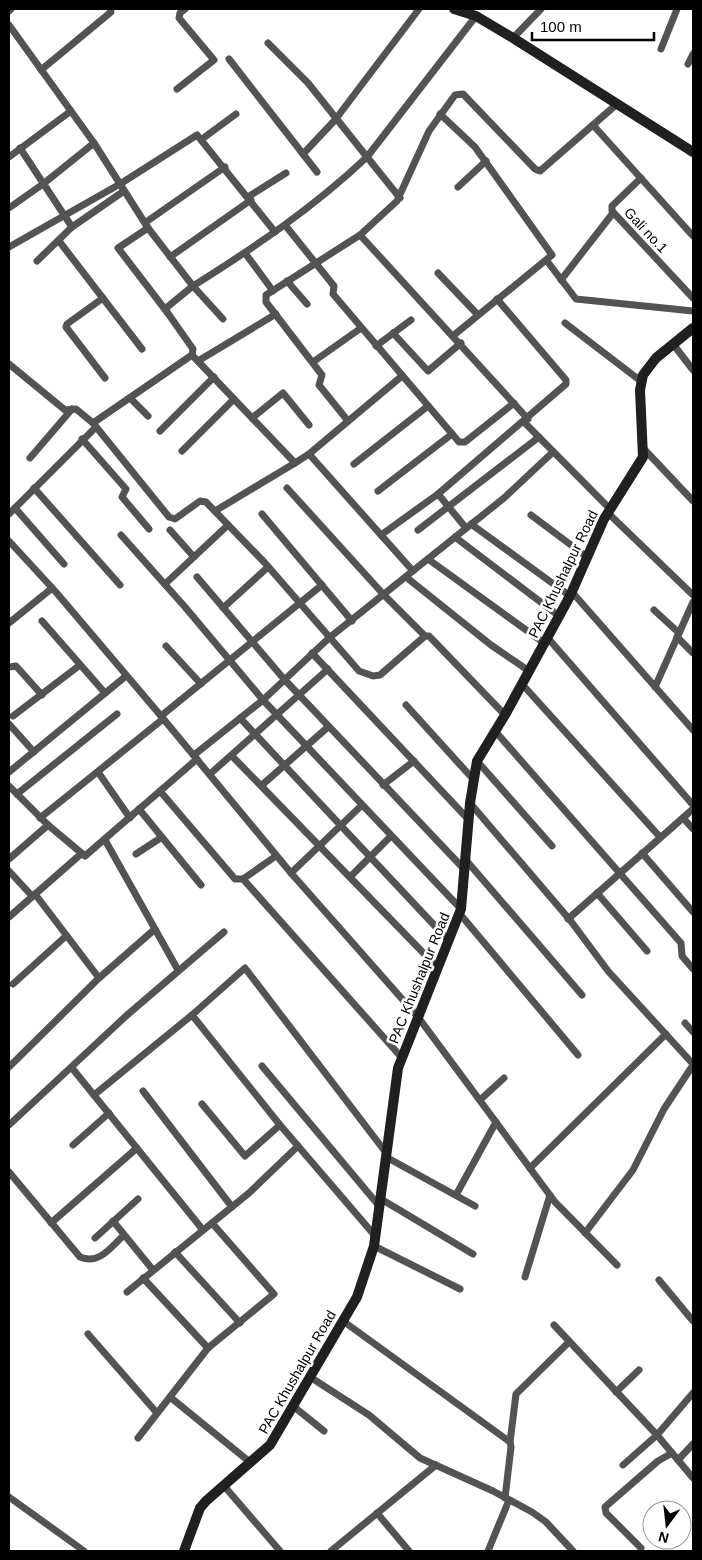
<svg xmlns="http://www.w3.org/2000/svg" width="702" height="1560" font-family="Helvetica,sans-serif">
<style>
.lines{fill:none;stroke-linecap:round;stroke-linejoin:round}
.minor{stroke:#535353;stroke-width:7}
.secondary{stroke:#202020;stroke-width:10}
.labels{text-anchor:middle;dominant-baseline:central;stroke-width:5;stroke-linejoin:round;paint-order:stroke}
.street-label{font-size:14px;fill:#000;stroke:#fff}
</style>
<rect width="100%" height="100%" fill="#fff"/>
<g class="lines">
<g class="minor">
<polyline points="9,11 11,9"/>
<polyline points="9,25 94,143 148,228 193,286 166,308 167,312 193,349 192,355 93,423"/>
<polyline points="513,38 541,9"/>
<polyline points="661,49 677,9"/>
<polyline points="229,59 317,172"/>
<polyline points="688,64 693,54"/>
<polyline points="41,70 111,12 110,9"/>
<polyline points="177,89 214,60 179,18 180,13 185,9"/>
<polyline points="440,114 475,147 552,255 454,335"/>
<polyline points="593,125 693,236"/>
<polyline points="202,139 236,114"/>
<polyline points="20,148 72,227"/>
<polyline points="303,154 335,120 419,9"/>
<polyline points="9,157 71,111"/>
<polyline points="641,178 612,206 612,211 693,298"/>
<polyline points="458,187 486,161"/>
<polyline points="248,197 286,173"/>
<polyline points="400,198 367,157 476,16"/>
<polyline points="9,208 43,184 94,143"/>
<polyline points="146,222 225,167"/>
<polyline points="285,225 334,286 333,294 459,442 465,442 514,403"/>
<polyline points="148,228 118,248 167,312"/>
<polyline points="360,235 528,419"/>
<polyline points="59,241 142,349"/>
<polyline points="9,247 120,184 197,135 275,232"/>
<polyline points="245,253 273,291"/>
<polyline points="170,257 251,200"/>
<polyline points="37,261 72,227 124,191"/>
<polyline points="547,261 576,299 693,311"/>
<polyline points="438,273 478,315"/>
<polyline points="561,280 613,213"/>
<polyline points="287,281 307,304"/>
<polyline points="103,298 67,324 66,327 105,378"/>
<path d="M223 319 193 286C255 247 313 208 367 157L308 83 268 43"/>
<polyline points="565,323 642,382"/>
<polyline points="393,333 428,371 461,343"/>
<polyline points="673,344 693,370"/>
<polyline points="376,346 411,320"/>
<polyline points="192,355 295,463 215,511"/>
<polyline points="198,361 276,314"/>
<polyline points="313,362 361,328"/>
<polyline points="9,364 65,410 76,409 93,423 169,517 175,519 200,501 206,502 265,563 359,671 373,676 380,675 425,636 429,636 505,715"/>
<polyline points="402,376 309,454 413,571"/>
<polyline points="130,398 148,416"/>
<polyline points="252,418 283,393 309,425"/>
<polyline points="348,421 319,385 322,375 266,302 266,295 360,235 397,201 429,131 455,95 463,94 535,169 540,171 617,104"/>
<polyline points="524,422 610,509"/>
<polyline points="160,431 214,377"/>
<polyline points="82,439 126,489 122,497 149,529"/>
<polyline points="644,449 693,501"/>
<polyline points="182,451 234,399"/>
<polyline points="30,458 72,409"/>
<polyline points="295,463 309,454"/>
<polyline points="354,464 428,406"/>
<polyline points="34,488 120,585"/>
<polyline points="287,488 384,595 425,636"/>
<polyline points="378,491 452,434"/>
<polyline points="438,494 466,528"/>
<polyline points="15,508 64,564"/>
<polyline points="608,513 693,595"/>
<polyline points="9,514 96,427"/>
<polyline points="262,514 352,621"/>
<polyline points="531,515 587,557"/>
<polyline points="471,524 570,596"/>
<polyline points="170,530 194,557"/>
<polyline points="418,530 539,437"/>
<polyline points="121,535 185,607 263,700 461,909"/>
<polyline points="381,535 438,494 566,384 566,380 497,299"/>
<polyline points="455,537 559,616"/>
<polyline points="9,541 55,591 161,716 291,873 418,1017 555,1202 617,1265"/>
<polyline points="428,559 544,643"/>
<polyline points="197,577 284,679 464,869"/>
<polyline points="406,577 491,645 529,671"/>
<polyline points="165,584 228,525"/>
<polyline points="572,592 693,730"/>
<polyline points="223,608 268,567"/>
<polyline points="654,610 679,633"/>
<polyline points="42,621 105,693"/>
<polyline points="9,623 51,589"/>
<polyline points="547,637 693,805"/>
<polyline points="677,637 693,653"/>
<polyline points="166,646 201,684"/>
<polyline points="312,653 468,819"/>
<polyline points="9,667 16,666 42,695"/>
<polyline points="522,684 660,837"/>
<polyline points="655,687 693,602"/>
<polyline points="406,705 473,779"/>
<polyline points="13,716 80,665"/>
<polyline points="161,716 322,585"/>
<polyline points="240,718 449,941"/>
<polyline points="9,724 34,752"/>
<polyline points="495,731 681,943 682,956 693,969"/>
<polyline points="194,755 263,700 329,638 504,498 553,452"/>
<polyline points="232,756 438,968"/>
<polyline points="477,761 552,846"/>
<polyline points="9,772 126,676"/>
<polyline points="98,772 130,818"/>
<polyline points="210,774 328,669"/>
<polyline points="262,785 328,727"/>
<polyline points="383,785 414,761"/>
<polyline points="9,786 48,825 85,856 197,759"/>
<polyline points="160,791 235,879 243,879 276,856"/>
<polyline points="17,794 117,714"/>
<polyline points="470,803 570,920 608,971 693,1064"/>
<polyline points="139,809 201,885"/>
<polyline points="40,818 163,719"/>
<polyline points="683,818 693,829"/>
<polyline points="105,840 178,970"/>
<polyline points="642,853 693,912"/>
<polyline points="136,854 162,837"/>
<polyline points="9,859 48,825"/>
<polyline points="465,859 582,995"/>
<polyline points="9,871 32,896"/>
<polyline points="291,873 361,806"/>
<polyline points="350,877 391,836"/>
<polyline points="243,879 402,1058"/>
<polyline points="597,893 647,951"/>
<polyline points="35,894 99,978"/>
<polyline points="460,914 578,1055"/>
<polyline points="9,917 81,854"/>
<polyline points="568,919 693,809"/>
<polyline points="13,984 66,936"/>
<polyline points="192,1015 280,1125 376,1237"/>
<polyline points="685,1023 693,1032"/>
<polyline points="262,1066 380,1207"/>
<polyline points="9,1067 99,978 155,929"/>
<polyline points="72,1068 203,1230"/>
<polyline points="143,1091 232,1207"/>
<polyline points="94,1095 192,1015 245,968 387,1154"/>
<polyline points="480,1100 504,1078"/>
<polyline points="202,1104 245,1156 280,1125"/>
<polyline points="9,1125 126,1016 224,932"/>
<polyline points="73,1145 109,1113"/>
<polyline points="386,1157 475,1206"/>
<polyline points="530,1168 666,1034"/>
<path d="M9 1172 80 1257C99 1265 110 1248 123 1236"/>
<polyline points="456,1195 496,1122"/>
<polyline points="381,1199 473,1254"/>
<polyline points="113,1221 153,1270"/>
<polyline points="51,1223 137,1148"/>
<polyline points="585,1233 633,1170 664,1109 693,1065"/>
<polyline points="95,1238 138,1199"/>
<polyline points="374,1246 460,1289"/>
<polyline points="175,1252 240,1323"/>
<polyline points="525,1277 550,1195"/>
<polyline points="143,1278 208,1348"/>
<polyline points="659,1280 693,1321"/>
<polyline points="127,1292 249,1193 298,1146"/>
<polyline points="343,1321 510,1442 511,1447 505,1498"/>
<polyline points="554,1325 657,1435 693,1478"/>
<polyline points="88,1334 157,1413"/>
<polyline points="310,1377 369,1415 420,1458 493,1491 532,1512 546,1522 573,1551"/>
<polyline points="616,1392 639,1370"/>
<polyline points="170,1397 251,1463"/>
<polyline points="293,1406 324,1431"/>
<polyline points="138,1438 208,1348 274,1294 212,1223"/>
<polyline points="510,1442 516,1394 569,1342"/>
<polyline points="678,1460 693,1444"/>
<polyline points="623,1465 657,1435 693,1393"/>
<polyline points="225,1487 280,1551"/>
<polyline points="9,1497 84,1551"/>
<polyline points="377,1513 409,1551"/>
<polyline points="641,1548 606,1513 605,1507 658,1461 672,1453"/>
<polyline points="331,1551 436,1465"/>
<polyline points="488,1551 509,1500"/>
</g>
<g class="secondary">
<polyline points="454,9 476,16 513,38 693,152"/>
<polyline points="184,1551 200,1508 206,1501 270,1445 357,1297 374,1246 398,1068 461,909 470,803 477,761 505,715 570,596 604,519 643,457 640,390 643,375 656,358 693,328"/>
</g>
</g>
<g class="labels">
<g class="street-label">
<text transform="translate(646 230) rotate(47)">Gali no.1</text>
<text transform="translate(563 574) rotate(-64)">PAC Khushalpur Road</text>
<text transform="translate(419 978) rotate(-68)">PAC Khushalpur Road</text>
<text transform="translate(297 1372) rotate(-60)">PAC Khushalpur Road</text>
</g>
</g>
<rect width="702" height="1560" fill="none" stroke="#000000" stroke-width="20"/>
<g transform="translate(667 1525) rotate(195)"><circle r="24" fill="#ffffff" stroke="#999999"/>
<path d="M0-4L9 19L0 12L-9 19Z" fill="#000000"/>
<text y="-8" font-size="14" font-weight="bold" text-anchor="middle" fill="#000000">N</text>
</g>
<path d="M532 32v8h122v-8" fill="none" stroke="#000000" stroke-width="2.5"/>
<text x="540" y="32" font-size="15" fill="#000000" stroke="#ffffff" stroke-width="4" paint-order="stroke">100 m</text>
</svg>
